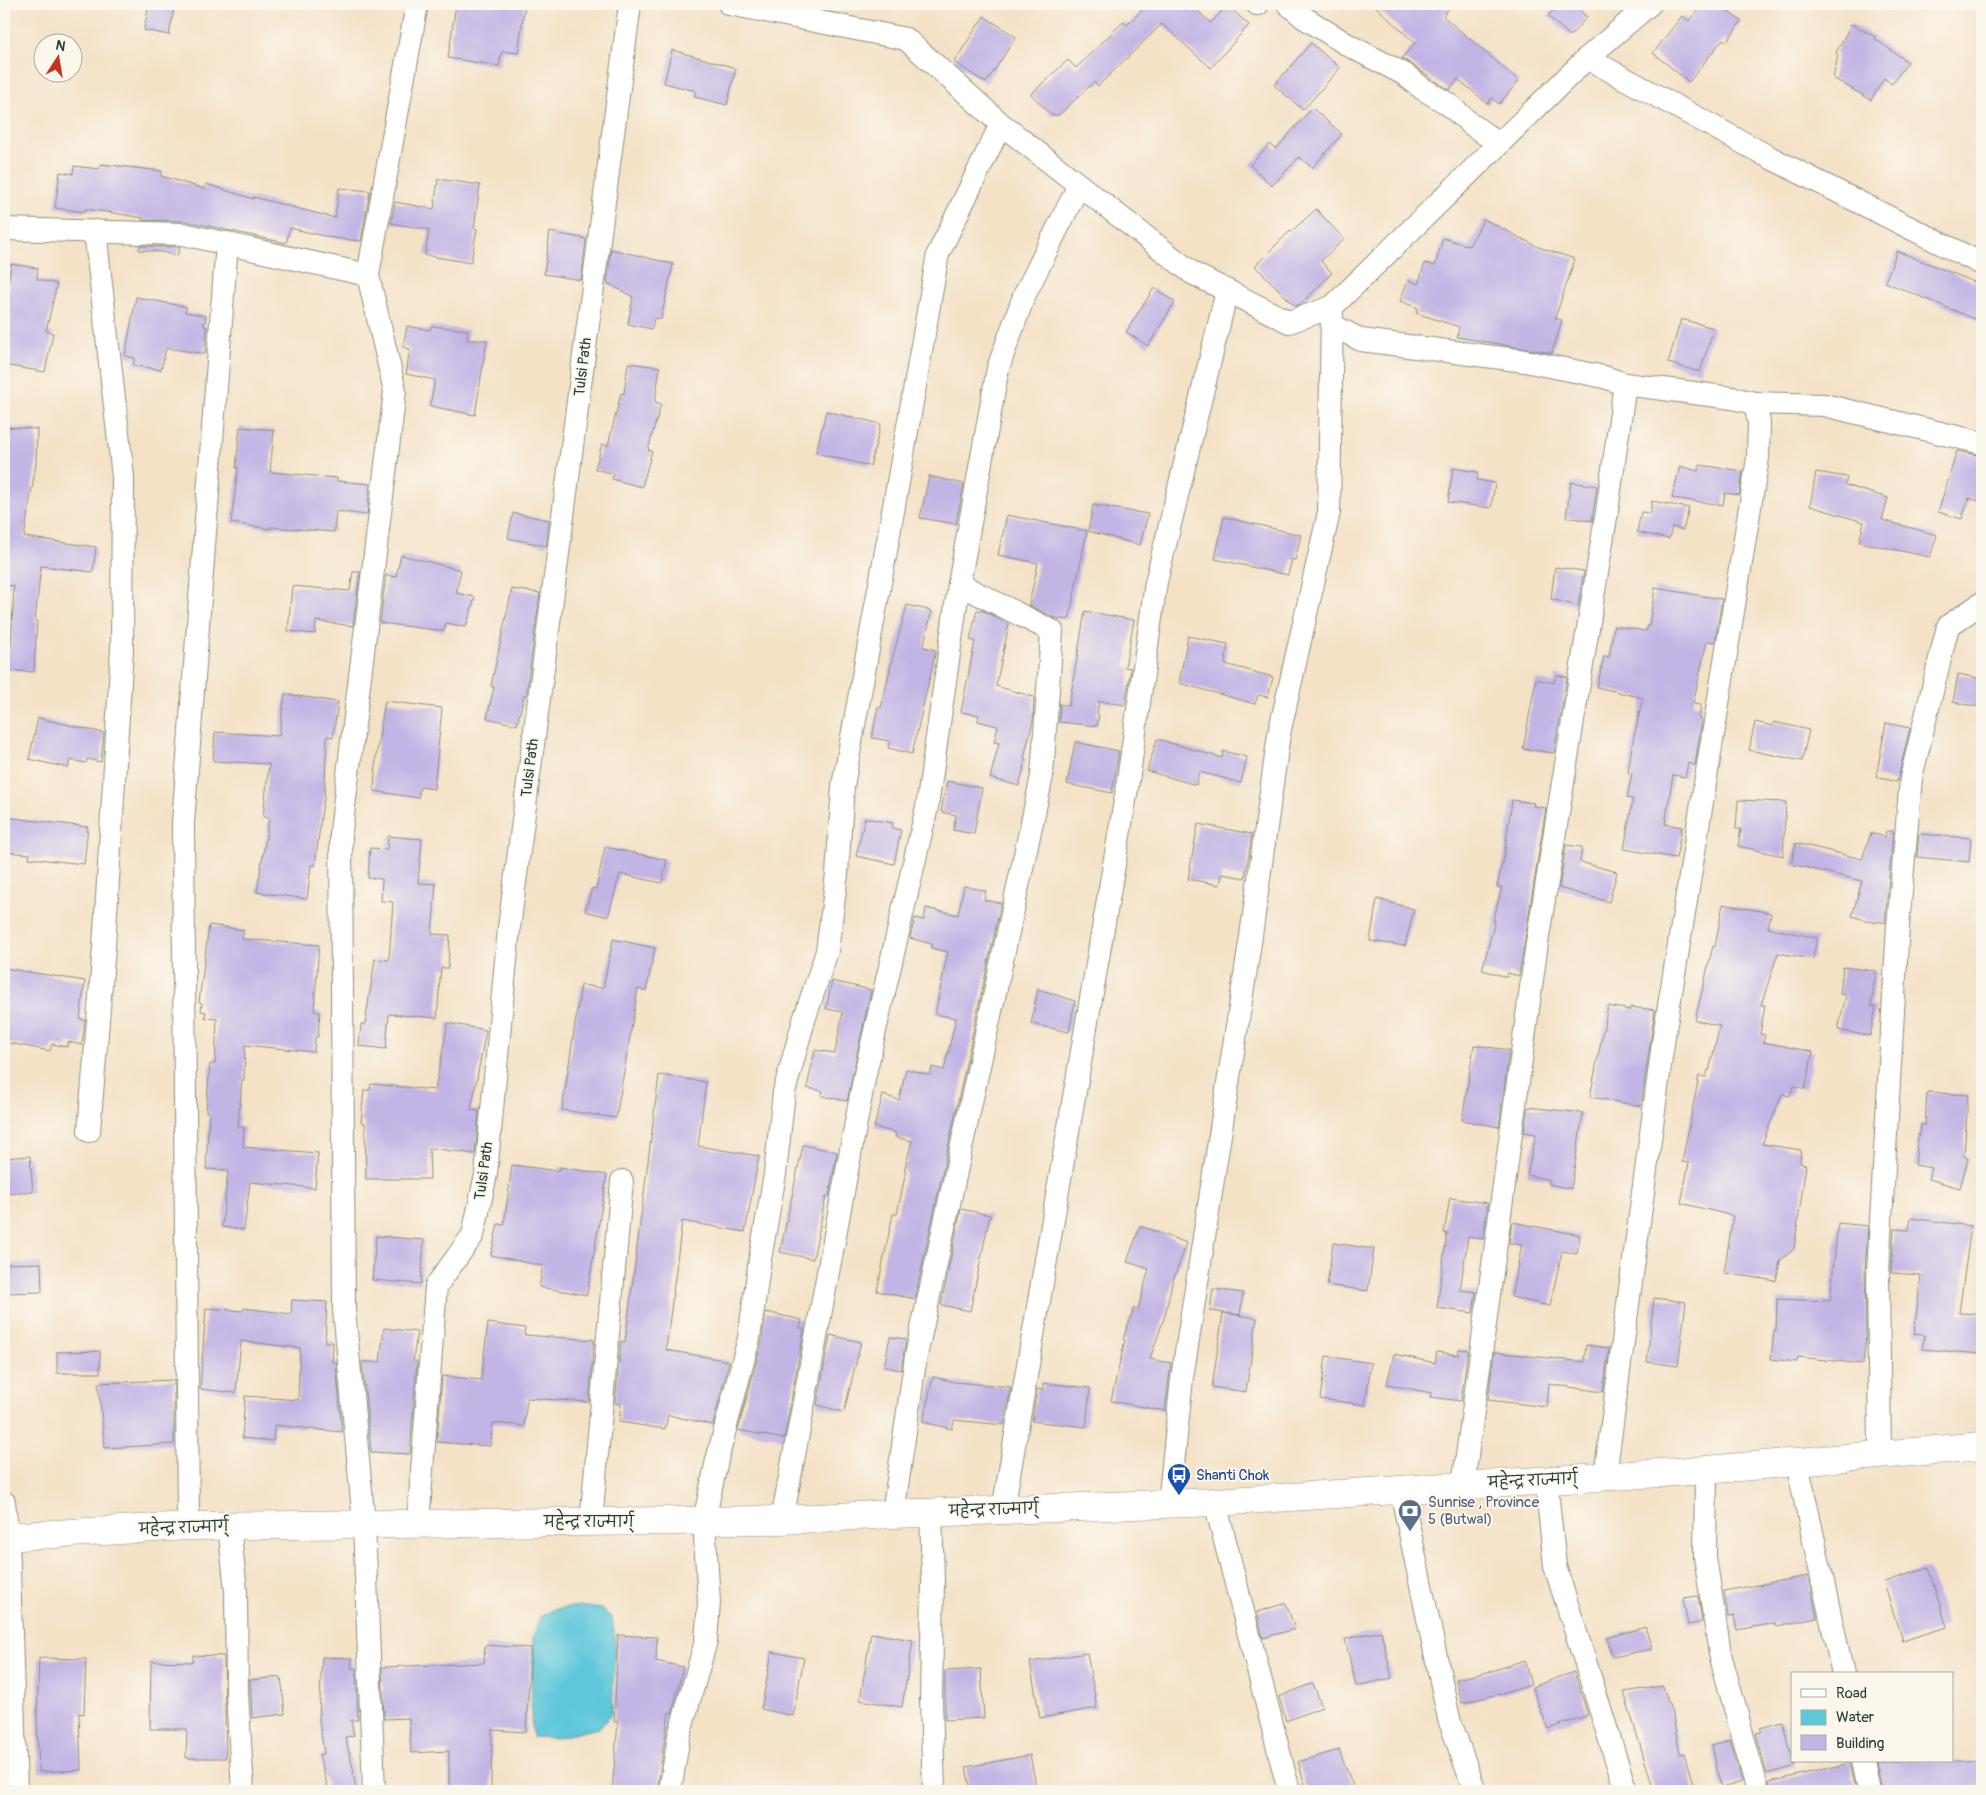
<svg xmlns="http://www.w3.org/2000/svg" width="1986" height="1795" font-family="Pangolin,'Playpen Sans Deva',sans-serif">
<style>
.water{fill:#5ec7db;stroke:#3e8288}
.building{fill:#c2b5e5}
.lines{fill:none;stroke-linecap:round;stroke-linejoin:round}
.street-casing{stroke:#8a907e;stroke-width:24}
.highway-casing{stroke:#8a907e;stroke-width:29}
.street{stroke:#fff;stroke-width:22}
.highway{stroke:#fff;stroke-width:28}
.labels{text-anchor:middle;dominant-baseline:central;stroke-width:4;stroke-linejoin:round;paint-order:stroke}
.street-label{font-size:15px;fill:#1f3d34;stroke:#fbf7ec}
.transit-label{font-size:15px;fill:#164399;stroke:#fbf7ec;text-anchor:start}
.service-label{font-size:15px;fill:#4e5e75;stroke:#fbf7ec;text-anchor:start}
</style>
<rect width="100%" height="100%" fill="#fbf7ec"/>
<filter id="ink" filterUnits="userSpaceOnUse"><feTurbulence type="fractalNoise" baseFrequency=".02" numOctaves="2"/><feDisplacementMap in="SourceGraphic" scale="10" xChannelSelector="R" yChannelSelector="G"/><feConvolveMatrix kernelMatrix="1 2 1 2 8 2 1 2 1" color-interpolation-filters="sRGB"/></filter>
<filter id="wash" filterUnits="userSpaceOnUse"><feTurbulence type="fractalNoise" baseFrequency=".0096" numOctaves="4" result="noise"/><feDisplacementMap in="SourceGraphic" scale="20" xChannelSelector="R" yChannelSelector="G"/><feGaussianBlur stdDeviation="1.12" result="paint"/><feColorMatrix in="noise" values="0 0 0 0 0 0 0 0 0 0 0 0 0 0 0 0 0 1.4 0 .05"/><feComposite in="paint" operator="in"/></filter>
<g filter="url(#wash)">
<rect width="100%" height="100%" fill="#f4e2c7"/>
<polygon class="water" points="580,1606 601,1609 612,1618 615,1638 612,1714 599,1728 555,1738 533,1737 531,1716 533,1636 540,1617 554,1609"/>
<g id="blocks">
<g class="building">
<polygon points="149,4 175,4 169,35 144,30"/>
<polygon points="456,4 525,4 518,53 502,51 499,66 448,58"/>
<polygon points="1140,4 1190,4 1211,23 1227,5 1249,25 1211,68 1162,24 1098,86 1094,82 1059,115 1051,115 1031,94 1068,60 1076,68 1123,22 1127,25 1145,7"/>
<polygon points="1373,4 1452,4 1443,16 1519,81 1499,104 1492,98 1488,104 1458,79 1449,90 1402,58 1415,43"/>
<polygon points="1559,4 1573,4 1587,17 1570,36 1548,16"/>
<polygon points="1701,4 1717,4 1741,21 1727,42 1723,39 1689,82 1653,53 1682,16 1689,21"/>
<polygon points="984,16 1016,37 986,83 954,62"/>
<polygon points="1851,24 1876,37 1875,39 1908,62 1892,84 1884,78 1871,100 1833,78 1838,55 1836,53"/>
<polygon points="1311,43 1340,68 1303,110 1274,85"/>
<polygon points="672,50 736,68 727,105 695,97 696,91 664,83"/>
<polygon points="1312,108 1342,134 1312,168 1299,157 1272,186 1250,165 1270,144 1276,149"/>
<polygon points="100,164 162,171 161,176 205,189 206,184 253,199 253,197 335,218 339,188 370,191 361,241 333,238 290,228 286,243 186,221 142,220 143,218 114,213 85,209 84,212 55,208 60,172 73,174 74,166 99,169"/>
<polygon points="438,179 480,185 474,228 477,229 471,263 425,255 429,230 391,223 395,202 434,209"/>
<polygon points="1316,209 1344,239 1321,261 1332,273 1302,303 1295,306 1255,266 1290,231 1291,232"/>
<polygon points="1484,219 1538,247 1575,259 1555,318 1562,320 1552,353 1457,337 1459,327 1416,313 1418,308 1400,301 1408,280 1418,284 1425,263 1435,266 1443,238 1469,246"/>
<polygon points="550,232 586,239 581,280 544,274"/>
<polygon points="140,246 180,247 177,256 162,252 139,250"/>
<polygon points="611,249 673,264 661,319 654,318 652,329 628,324 633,297 607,283"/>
<polygon points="1897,251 1982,285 1982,322 1885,282"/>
<polygon points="11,264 38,268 37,279 57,284 46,331 53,333 45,372 4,365 4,313"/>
<polygon points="1154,288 1175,302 1148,346 1126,332"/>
<polygon points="136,297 187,307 185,312 206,316 204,326 207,327 205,354 166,348 161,370 133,365 135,358 125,356"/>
<polygon points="1681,319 1714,328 1700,372 1668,363"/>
<polygon points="407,326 430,330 431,326 468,330 467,340 487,340 475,415 430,406 435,380 406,374 410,349 403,347"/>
<polygon points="628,363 660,367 655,402 661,404 648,450 652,451 642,487 612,479 614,474 595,469 602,444 608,446 621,393 624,394"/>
<polygon points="826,411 881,424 870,466 816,453"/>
<polygon points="4,427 37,429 36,464 24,537 96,547 93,572 41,566 35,621 37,621 34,672 4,670 4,646 11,646 14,586 4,585"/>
<polygon points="240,427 274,430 270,472 337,478 337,481 370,484 367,515 336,511 334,532 271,527 271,529 231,523 238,468 236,468"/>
<polygon points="1957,451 1982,456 1982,486 1979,501 1969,498 1962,519 1938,512"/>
<polygon points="1699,465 1743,471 1739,495 1725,493 1723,505 1672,498 1680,466 1698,471"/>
<polygon points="1453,468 1478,472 1477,480 1495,483 1491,508 1448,502"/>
<polygon points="1816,472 1847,477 1845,485 1888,498 1882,520 1937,535 1930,557 1859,542 1864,522 1810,506"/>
<polygon points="929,476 964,484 956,524 920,518"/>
<polygon points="1571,482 1597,486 1592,521 1566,517"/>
<polygon points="1652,501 1689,508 1683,530 1672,527 1669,539 1637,532 1641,512 1650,513"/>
<polygon points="1093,505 1148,514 1140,545 1088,531"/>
<polygon points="513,513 549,520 546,546 508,538"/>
<polygon points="1007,515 1087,531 1069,620 1055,618 1029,605 1038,563 998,555"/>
<polygon points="1224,517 1301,535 1295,560 1292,559 1288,575 1215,559"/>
<polygon points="401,555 461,570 456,593 475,597 466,627 446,623 444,631 380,623 386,575 396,577"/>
<polygon points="1555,567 1584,571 1578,606 1551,599"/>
<polygon points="353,572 360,572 353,626 316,621 315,634 288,631 292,586 350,591"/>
<polygon points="1655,588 1722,599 1715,642 1707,641 1693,704 1701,705 1699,719 1702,720 1695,765 1688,763 1685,777 1673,775 1665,824 1682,827 1676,858 1624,849 1633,799 1627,798 1632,774 1628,773 1632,745 1643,698 1597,687 1604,656 1609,657 1614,626 1646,631 1648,625 1649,626"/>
<polygon points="512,589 540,593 526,696 524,695 517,725 487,718 494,687 491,686"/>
<polygon points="907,605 932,611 923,647 936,650 912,754 888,748 890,741 872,738 878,707 881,708 892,660"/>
<polygon points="977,610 984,611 1009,624 996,686 1034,697 1033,720 1024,758 1026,759 1019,786 990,778 999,743 994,742 998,726 978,721 979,715 961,712 975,641 970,640"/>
<polygon points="1085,611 1134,620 1125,667 1131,668 1125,705 1099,701 1097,714 1099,715 1097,726 1059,722 1060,704 1069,706"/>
<polygon points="1188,636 1228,644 1225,664 1273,677 1268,697 1258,695 1255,704 1179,683"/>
<polygon points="1958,674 1982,679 1979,707 1953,702"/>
<polygon points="1556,675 1567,677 1554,753 1523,749 1536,679 1554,683"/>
<polygon points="285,694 338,702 333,737 327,736 324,801 323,801 315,866 311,865 307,899 257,892 269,818 263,817 269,764 213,761 215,732 279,736"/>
<polygon points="385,701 442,708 434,789 420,787 418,798 374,791 376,757"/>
<polygon points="38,718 104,733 101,762 87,759 86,763 70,760 68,768 29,759"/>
<polygon points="1755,722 1773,726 1774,722 1809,730 1802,761 1749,750"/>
<polygon points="1886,723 1910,728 1897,782 1876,777"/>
<polygon points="1157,739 1222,758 1223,751 1247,757 1241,783 1200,772 1196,785 1147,771"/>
<polygon points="1075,742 1119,751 1112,793 1067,784"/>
<polygon points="947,781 982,788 974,834 953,830 956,815 941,812"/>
<polygon points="1512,800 1534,803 1533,806 1546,808 1519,976 1508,973 1507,977 1482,970 1495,921 1493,921 1502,887 1497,887 1502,863 1503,863"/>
<polygon points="1738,800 1786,802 1783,856 1738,846 1741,829 1736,829"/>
<polygon points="4,817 88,827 84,864 29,858 30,854 4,852"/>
<polygon points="865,818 893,823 892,828 901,830 894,864 856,856"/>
<polygon points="1198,824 1252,834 1245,878 1222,874 1220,885 1188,879"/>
<polygon points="1886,831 1893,831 1885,923 1877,921 1876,923 1852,916 1862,881 1791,864 1796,843 1862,859 1871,833 1885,837"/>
<polygon points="1919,834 1971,838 1969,862 1917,857"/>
<polygon points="388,836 422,839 418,883 436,884 432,934 450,935 448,968 441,968 437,1018 389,1014 386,1049 359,1046 361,1024 365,1024 375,959 389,960 393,902 381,901 382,879 368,878 370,848 387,849"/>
<polygon points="1566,845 1582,847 1580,862 1617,872 1609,902 1559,888"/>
<polygon points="605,847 667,860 662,883 620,874 608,917 585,911 592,888 596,889"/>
<polygon points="964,886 986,891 984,900 1001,903 915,1299 877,1291 893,1214 897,1214 906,1171 904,1171 912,1141 895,1137 896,1133 874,1127 883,1095 899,1100 906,1069 930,1075 932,1067 944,1070 956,1018 935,1014 948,952 931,948 932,944 910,938 915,918 924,920 926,908 958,915"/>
<polygon points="1377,899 1414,909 1405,946 1370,941"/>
<polygon points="1723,904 1771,913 1768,928 1817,938 1813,959 1778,953 1761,1005 1765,1005 1760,1034 1765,1035 1763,1042 1813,1052 1805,1089 1793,1086 1790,1096 1782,1094 1762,1144 1801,1150 1800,1163 1806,1165 1794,1249 1780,1261 1776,1281 1724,1273 1733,1216 1681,1203 1689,1163 1682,1162 1699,1076 1706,1077 1708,1070 1709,1071 1720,1026 1695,1020 1713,946 1715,947"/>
<polygon points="209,925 244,930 242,939 319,945 314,1011 320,1012 318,1037 315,1037 314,1052 245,1045 244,1080 242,1080 238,1127 244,1127 243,1147 318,1153 315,1188 250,1182 244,1230 222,1227 228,1170 206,1169 209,1112 206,1112 210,1064 215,1064 217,1019 205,1018 206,1012 201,1011 202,1003 199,1002"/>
<polygon points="613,939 655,948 646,991 638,989 616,1118 562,1110 581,985 603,988"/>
<polygon points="1843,967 1876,971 1871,1006 1876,1007 1870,1036 1838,1030 1846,995 1840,994"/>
<polygon points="4,968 85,981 80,1019 85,1020 82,1045 68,1042 67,1047 52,1044 50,1051 4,1042"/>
<polygon points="832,981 871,990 847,1101 822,1096 823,1091 807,1088 815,1050 835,1053 843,1012 826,1009"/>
<polygon points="1038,989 1075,1001 1069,1032 1031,1024"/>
<polygon points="1608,1006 1630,1010 1630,1007 1655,1010 1641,1106 1590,1097"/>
<polygon points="448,1023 486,1030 471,1110 479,1111 475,1154 429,1148 430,1179 366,1179 365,1123 361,1122 364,1090 370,1090 371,1084 435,1090"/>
<polygon points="1474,1045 1509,1050 1499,1127 1462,1120"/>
<polygon points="659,1075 706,1082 698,1146 759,1156 745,1232 682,1221 666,1350 729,1361 713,1425 668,1415 665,1429 619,1422 621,1404 615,1403 621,1341 625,1342"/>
<polygon points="1927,1092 1968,1095 1964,1156 1968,1158 1960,1188 1929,1179 1932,1168 1915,1165 1917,1148 1916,1147 1921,1124 1925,1125"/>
<polygon points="1528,1107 1583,1113 1571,1189 1549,1184 1550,1180 1527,1175 1536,1134 1524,1132"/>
<polygon points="803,1145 837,1152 829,1196 826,1196 813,1259 780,1252"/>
<polygon points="30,1156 33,1192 4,1194 4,1158"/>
<polygon points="512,1165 559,1171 560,1167 607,1175 587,1295 539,1287 543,1266 491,1255 498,1224 504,1225"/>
<polygon points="1450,1198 1488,1203 1483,1239 1468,1237 1460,1290 1476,1292 1473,1313 1437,1308 1447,1233 1444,1233"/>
<polygon points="961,1209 990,1215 970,1311 941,1305"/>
<polygon points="1911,1218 1971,1226 1959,1313 1982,1314 1982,1354 1922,1349 1925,1335 1914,1334 1921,1275 1891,1273 1894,1229 1909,1230"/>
<polygon points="1512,1222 1580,1235 1577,1254 1562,1251 1550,1306 1511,1297 1522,1245 1509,1243"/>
<polygon points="1838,1223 1868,1226 1865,1272 1866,1336 1863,1364 1798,1357 1797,1362 1771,1359 1774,1330 1776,1330 1777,1299 1830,1301"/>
<polygon points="1140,1226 1187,1243 1172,1283 1165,1315 1150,1359 1171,1363 1165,1411 1111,1401 1125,1340 1123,1339 1134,1308 1138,1309 1149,1269 1127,1262"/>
<polygon points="376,1236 424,1240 421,1284 372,1280"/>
<polygon points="1333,1243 1374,1249 1368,1291 1327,1285"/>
<polygon points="41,1263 42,1292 4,1293 4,1264"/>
<polygon points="1213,1289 1243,1293 1240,1315 1210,1311"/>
<polygon points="1654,1298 1686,1302 1678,1366 1647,1362"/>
<polygon points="292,1300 327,1302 325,1342 333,1342 332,1362 336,1362 342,1432 274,1425 273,1441 242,1438 245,1396 298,1400 300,1348 241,1341 236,1393 200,1389 206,1308 243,1311 244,1308 291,1314"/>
<polygon points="766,1312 802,1320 800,1328 804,1329 784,1439 738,1430 762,1341"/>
<polygon points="1223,1313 1257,1318 1246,1392 1212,1387"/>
<polygon points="488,1323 525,1328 524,1335 594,1340 589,1402 527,1398 524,1426 493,1423 490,1446 437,1442 442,1376 481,1380"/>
<polygon points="384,1328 417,1332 413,1361 417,1361 410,1454 371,1452 362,1362 380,1362"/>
<polygon points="830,1335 861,1342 844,1412 817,1405"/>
<polygon points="890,1337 906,1339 901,1370 884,1367"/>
<polygon points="1586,1345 1609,1348 1603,1392 1549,1384 1547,1407 1488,1400 1494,1352 1584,1362"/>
<polygon points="1459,1349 1468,1350 1461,1401 1430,1397 1431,1393 1387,1384 1394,1354 1435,1363 1437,1352 1458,1355"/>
<polygon points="100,1351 100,1373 57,1373 57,1352"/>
<polygon points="1326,1356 1371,1363 1365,1405 1320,1399"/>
<polygon points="933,1377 955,1382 1011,1387 1004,1425 954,1420 952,1429 923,1422"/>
<polygon points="174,1380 174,1444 105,1448 98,1383"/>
<polygon points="1043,1383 1090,1388 1086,1427 1032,1421 1037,1389 1043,1390"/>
<polygon points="1928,1568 1947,1627 1902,1641 1884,1582"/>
<polygon points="1808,1576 1817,1618 1777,1626 1776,1623 1737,1630 1734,1616 1728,1617 1724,1591"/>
<polygon points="1698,1596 1702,1622 1688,1625 1683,1598"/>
<polygon points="1286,1603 1295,1629 1263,1638 1257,1612"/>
<polygon points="1645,1627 1652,1649 1613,1657 1607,1638"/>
<polygon points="1381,1631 1392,1678 1356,1686 1345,1639"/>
<polygon points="871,1633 913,1640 902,1707 860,1700"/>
<polygon points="618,1635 657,1637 656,1661 683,1667 672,1713 669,1712 657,1791 612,1791 618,1722 614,1722"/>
<polygon points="485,1645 531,1648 526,1732 492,1730 491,1789 449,1788 449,1751 411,1753 409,1718 384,1719 382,1667 484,1663"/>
<polygon points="772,1652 804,1658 793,1716 761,1709"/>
<polygon points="1087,1653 1097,1708 1040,1718 1030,1662"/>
<polygon points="193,1655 224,1656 226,1758 186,1758 187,1729 150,1729 151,1661 193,1662"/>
<polygon points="322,1657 352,1658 351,1668 356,1668 358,1720 351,1720 354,1736 345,1737 354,1772 353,1772 356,1791 329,1791 319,1755 324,1754 319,1720"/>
<polygon points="39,1658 86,1659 84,1714 79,1713 81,1770 39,1772 37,1719"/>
<polygon points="1524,1660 1531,1685 1499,1695 1499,1694 1462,1703 1456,1679 1492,1671"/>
<polygon points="981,1669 984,1718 945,1720 945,1671"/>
<polygon points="1574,1672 1588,1715 1548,1729 1532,1687"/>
<polygon points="281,1677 285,1714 252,1718 250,1680"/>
<polygon points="1313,1683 1322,1707 1286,1721 1279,1697"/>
<polygon points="1663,1686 1673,1717 1680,1754 1684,1753 1695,1791 1654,1791 1624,1692"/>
<polygon points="1782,1722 1795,1766 1767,1774 1756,1733 1762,1732 1760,1728"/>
<polygon points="1730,1740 1742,1782 1721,1788 1712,1745"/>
<polygon points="1339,1750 1355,1791 1307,1791 1298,1762"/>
<polygon points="1030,1755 1037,1791 971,1791 966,1767"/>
<polygon points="1876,1761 1982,1761 1982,1791 1882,1791"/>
<polygon points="1850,1763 1856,1791 1771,1791 1769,1782"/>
</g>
</g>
</g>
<g filter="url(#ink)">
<use href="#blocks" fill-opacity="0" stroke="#8a907e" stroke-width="1"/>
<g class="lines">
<g class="street-casing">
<g id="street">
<polyline points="729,4 906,39 1001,124 1192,273 1289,322 1332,307 1587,58 1650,4"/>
<polyline points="1257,4 1258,4"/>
<polyline points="1288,4 1303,17 1348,45 1404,74 1423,89 1448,104 1471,124 1499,144"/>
<polyline points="1587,58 1771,158 1982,264"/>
<polyline points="4,229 183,234 368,275"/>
<polyline points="1332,325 1361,340 1525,361 1604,377 1625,384 1732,398 1755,403 1759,423 1758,458 1664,1036 1605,1476"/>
<polyline points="1755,403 1824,405 1982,443"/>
<polyline points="89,1131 104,947 122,649 123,477 95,231"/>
<polyline points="1880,1456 1878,1272 1898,926 1911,778 1948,626 1982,603"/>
<polyline points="1797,1463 1843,1674"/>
<polyline points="1706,1470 1705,1557 1720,1654 1758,1791"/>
<polyline points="1546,1480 1555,1566 1626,1791"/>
<polyline points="1463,1485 1537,943 1607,511 1625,384"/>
<polyline points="1401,1490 1449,1719 1475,1791"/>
<polyline points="4,1502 8,1537 16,1791"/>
<polyline points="1215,1502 1289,1791"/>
<polyline points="1169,1504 1182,1378 1250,943 1279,734 1329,512 1332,307"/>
<polyline points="1003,1510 1126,795 1156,582 1227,291"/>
<polyline points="931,1512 933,1581 931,1700 934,1791"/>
<polyline points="893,1514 916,1356 1042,776 1052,631 959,584"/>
<polyline points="782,1520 865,1074 927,807 959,584 998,368 1024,296 1079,185"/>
<polyline points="591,1522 622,1181"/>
<polyline points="418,1523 436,1286 473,1235 486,1174 509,928 630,4"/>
<polyline points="188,1526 183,823 227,243"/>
<polyline points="229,1526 236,1591 237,1693 243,1791"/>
<polyline points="1863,1761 1869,1791"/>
<polyline points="374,1791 364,1523 344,1309 341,831 395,391 368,275 417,4"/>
<polyline points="670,1791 679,1736 706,1641 709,1602 704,1521 717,1460 749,1338 760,1259 775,1174 784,1092 804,1020 827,951 837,874 843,786 888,540 938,254 1001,124"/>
</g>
</g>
<g class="highway-casing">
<polyline id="highway" points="4,1537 188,1526 782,1520 893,1514 1215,1502 1706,1470 1982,1446"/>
</g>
<use href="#street" class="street"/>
<use href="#highway" class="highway"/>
</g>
</g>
<defs>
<g id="bus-pin" transform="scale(1.25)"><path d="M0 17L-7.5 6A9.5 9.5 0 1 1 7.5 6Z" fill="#1a4fb4" stroke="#fbf7ec"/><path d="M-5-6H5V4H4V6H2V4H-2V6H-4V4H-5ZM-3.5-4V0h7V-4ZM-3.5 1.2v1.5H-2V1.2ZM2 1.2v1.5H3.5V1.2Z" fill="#fff"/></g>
<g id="bank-pin" transform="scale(1.25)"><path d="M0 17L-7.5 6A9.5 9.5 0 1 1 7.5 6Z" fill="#5c6f8a" stroke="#fbf7ec"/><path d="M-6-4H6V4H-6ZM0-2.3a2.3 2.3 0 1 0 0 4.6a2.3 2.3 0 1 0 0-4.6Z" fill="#fff"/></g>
</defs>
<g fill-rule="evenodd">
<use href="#bus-pin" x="1179" y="1475"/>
<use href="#bank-pin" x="1410" y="1511"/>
</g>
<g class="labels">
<g class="street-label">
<text transform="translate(583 367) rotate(-83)">Tulsi Path</text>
<text transform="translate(530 768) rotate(-83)">Tulsi Path</text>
<text transform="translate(484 1171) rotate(-82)">Tulsi Path</text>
<text transform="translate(1533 1481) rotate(-3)">महेन्द्र राज्मार्ग्</text>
<text transform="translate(994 1510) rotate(-2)">महेन्द्र राज्मार्ग्</text>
<text x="589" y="1522">महेन्द्र राज्मार्ग्</text>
<text transform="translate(184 1528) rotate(-2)">महेन्द्र राज्मार्ग्</text>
</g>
<g class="transit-label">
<text x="1196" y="1475">Shanti Chok</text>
</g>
<g class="service-label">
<text x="1428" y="1502">Sunrise , Province<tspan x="1428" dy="17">5 (Butwal)</tspan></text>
</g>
</g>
<rect width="1986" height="1795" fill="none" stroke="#fbf7ec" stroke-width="20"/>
<rect x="1791" y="1672" width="162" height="90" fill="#fbf7ec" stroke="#a3ada2"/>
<rect x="1801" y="1689" width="25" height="8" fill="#ffffff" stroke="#a3ada2"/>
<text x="1836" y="1698" font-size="15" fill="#1f3d34">Road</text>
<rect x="1801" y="1710" width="25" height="15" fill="#5ec7db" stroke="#a3ada2"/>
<text x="1836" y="1722" font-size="15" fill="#1f3d34">Water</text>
<rect x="1801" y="1735" width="25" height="15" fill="#c2b5e5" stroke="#a3ada2"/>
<text x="1836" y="1748" font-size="15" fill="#1f3d34">Building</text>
<g transform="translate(58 58) rotate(12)"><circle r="24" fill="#fbf7ec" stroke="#a3ada2"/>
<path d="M0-4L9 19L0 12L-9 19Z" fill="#c8321e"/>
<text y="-8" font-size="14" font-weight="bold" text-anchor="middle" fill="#1f3d34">N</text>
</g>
</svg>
